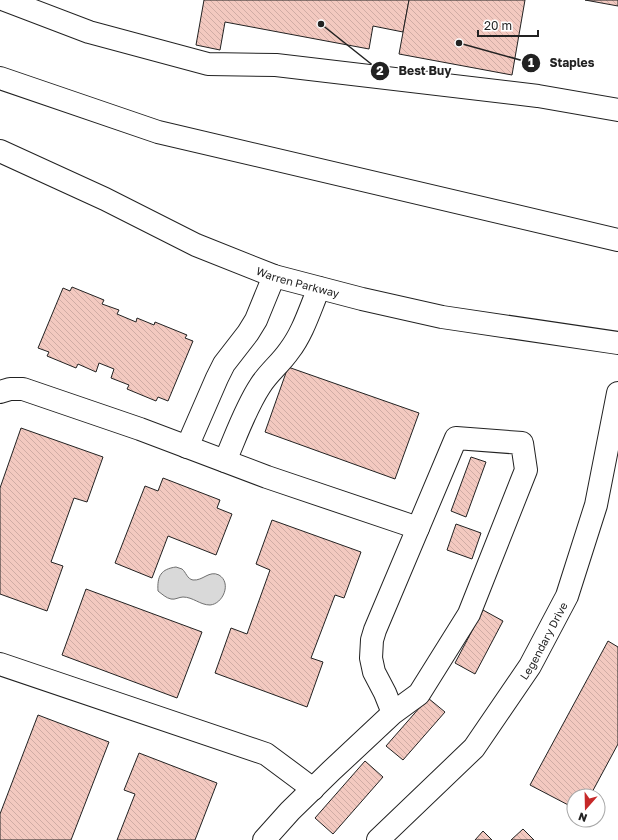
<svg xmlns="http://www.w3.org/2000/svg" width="618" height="840" font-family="'Golos Text',sans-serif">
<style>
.water{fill:#d9d9d9;stroke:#6f6f6f}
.building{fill:url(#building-back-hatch);stroke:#222}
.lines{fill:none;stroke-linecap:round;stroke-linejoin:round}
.minor-casing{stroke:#222;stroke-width:24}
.major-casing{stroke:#222;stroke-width:24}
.minor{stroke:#fff;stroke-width:22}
.major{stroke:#fff;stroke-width:22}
.labels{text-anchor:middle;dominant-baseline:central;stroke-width:3;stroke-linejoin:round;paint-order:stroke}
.street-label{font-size:11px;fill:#222;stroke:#fff}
.leader{fill:none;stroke:#222;stroke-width:1.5}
.callout-dot{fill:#222;stroke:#fff;stroke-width:1.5}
.mark-label{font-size:12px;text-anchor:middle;font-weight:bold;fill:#fff}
.callout-label{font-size:12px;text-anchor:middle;font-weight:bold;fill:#222;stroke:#fff;stroke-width:3;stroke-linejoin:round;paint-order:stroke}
</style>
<defs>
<pattern id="building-back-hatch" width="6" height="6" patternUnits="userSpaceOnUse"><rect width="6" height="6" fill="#f3c9c0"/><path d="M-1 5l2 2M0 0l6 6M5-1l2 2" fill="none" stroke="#d0aca5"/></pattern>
</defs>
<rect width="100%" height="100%" fill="#fff"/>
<path class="water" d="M176 567C178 568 180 568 182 569 186 572 187 579 193 580 203 581 209 570 219 575 232 583 223 604 210 605 200 605 193 597 183 597 179 597 175 600 171 599 166 598 162 594 158 591 157 576 161 569 176 567Z"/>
<g class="building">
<polygon points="204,0 409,0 403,32 373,26 369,49 225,22 220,50 196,45"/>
<polygon points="409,0 525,0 512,75 399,54"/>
<polygon points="585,0 618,0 618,6"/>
<polygon points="72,287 104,300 102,304 119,310 117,314 136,322 137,318 154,325 155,322 187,335 185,338 193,341 168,401 158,397 156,401 127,389 129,385 111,378 114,369 99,363 96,372 78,364 76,368 47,356 49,352 38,348 63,288 70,291"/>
<polygon points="288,367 419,413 395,479 265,432"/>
<polygon points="21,428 103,457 87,502 74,498 51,562 63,566 47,611 0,594 0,488"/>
<polygon points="471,457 486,462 466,517 451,511"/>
<polygon points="163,478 220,500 217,508 232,514 216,555 168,536 152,578 115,563 145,486 158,491"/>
<polygon points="272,520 361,552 344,598 335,595 311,658 323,662 307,707 215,673 231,628 247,634 270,570 256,564"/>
<polygon points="456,524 481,533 472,559 447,550"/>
<polygon points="86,589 202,632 177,698 62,655"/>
<polygon points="483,610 503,621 475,674 455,663"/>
<polygon points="608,641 618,647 618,744 590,796 574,796 574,808 530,785"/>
<polygon points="428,698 445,712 403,760 386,746"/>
<polygon points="38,715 109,742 71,840 0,840 0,814"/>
<polygon points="139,753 217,783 195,840 117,840 135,794 124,790"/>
<polygon points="365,761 383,777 333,834 315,818"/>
<polygon points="523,829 534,840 511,840"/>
<polygon points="483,831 492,840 475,840"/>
</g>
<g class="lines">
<g class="minor-casing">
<g id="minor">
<polyline points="5,0 89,32 208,64 276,65 538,96 618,110"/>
<polyline points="0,392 10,389 23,389 140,429 267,477 418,528"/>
<polyline points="187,447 217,378 224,364 248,333 256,320 274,276"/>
<path d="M225 461C236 436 245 409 260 386 268 373 280 364 289 351 303 333 310 309 319 288"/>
<polyline points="0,664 266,754 313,789"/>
<polyline points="264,840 290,811 331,771 393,713 419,694 469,614 526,470 522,443 456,438 375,630 372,640 371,658 374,672 385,693 393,713"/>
<path id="s1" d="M378 840 474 748 530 666 567 596 596 505 618 393"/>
</g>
</g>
<g class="major-casing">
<g id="major">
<polyline points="0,78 158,132 618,240"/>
<path id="s2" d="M0 151 105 199 196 245 274 276 362 299 442 317 618 343"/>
</g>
</g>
<use href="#minor" class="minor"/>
<use href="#major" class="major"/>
</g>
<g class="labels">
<g class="street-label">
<text stroke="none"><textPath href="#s2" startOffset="326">Warren Parkway</textPath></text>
<text stroke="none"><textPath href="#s1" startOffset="261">Legendary Drive</textPath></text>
</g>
</g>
<path class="leader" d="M459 43L531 63M321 24L380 71"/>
<g class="callout-dot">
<circle cx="459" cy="43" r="4"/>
<circle cx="321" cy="24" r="4"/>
<circle cx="531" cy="63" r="10"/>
<circle cx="380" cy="71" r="10"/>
</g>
<g class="mark-label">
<text x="531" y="67">1</text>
<text x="380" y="75">2</text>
</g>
<g class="callout-label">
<text x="572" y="67">Staples</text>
<text x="425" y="75">Best Buy</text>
</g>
<g transform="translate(586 808) rotate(200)"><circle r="19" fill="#ffffff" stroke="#a7a7a7"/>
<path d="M0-3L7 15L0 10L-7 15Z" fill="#c62828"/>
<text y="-6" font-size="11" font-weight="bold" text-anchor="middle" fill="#222222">N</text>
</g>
<path d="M478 30v6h60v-6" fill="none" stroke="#222222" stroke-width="2"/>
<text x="484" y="30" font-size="12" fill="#222222" stroke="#ffffff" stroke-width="3" paint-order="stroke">20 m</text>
</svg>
